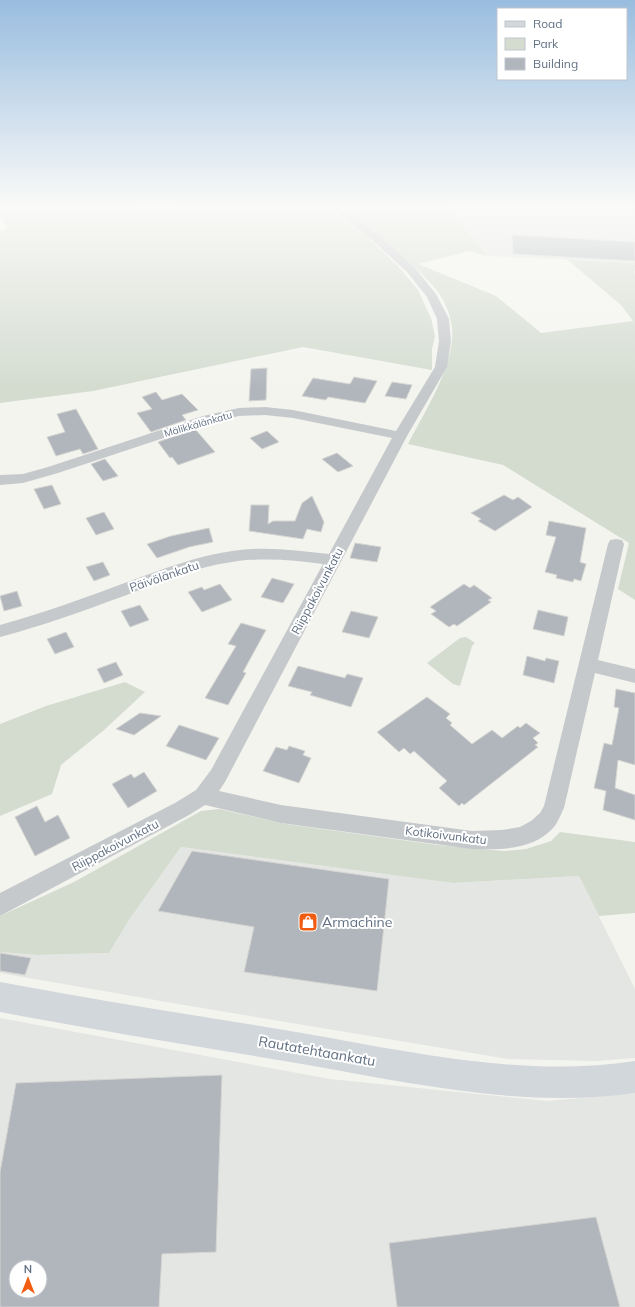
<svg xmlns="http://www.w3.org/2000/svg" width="635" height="1307" font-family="Mulish,sans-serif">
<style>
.built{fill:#e4e6e3;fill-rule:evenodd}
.green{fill:#d4dcd0}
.building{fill:#b0b6bc;stroke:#d5d5d2;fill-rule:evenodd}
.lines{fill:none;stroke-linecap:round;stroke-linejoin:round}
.street{fill:#c6c9cc;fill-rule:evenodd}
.secondary{fill:#d2d7dc;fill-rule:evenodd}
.labels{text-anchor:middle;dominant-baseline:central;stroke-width:4;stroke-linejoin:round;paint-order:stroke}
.far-street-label{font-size:10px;fill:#617083;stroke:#fff}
.street-label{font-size:12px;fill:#617083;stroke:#fff}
.near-poi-label{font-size:14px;fill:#617083;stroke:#fff;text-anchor:start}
.near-street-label{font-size:14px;fill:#617083;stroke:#fff}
</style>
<rect width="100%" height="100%" fill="#f4f4ef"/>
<g class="built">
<polygon points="445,205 635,205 635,263 487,256"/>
<polygon points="181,847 453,883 579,876 635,989 635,1058 596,1061 508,1059 184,1005 0,973 0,952 37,955 109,953 129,920"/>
<path d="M0 1018 330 1079 548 1101 635 1093V1307H0ZM16 1267H40V1291H16Z"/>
</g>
<g class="green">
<polygon points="0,205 130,205 146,210 187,205 323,205 368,238 398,266 418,290 431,318 435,336 432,349 432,370 303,347 93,391 0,403 0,231 7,229 0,212"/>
<path d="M335 205H445L487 256 469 251 418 264 496 296 541 333 633 321 621 305 568 260 635 263V271H634L635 275V600L618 589 629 543 503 465 408 444C424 413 448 376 452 341 454 324 448 306 438 292 414 261 367 230 335 205Z"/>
<polygon points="466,637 475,643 472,646 460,686 453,684 427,663 460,638"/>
<polygon points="125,682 145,692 104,730 61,765 52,794 0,816 0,724 46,706"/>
<polygon points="219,809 286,824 438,845 504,851 526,849 551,841 560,832 635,842 635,913 599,916 579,876 453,883 181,847 129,920 109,953 37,955 0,952 0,916 74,882 201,811"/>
</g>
<g class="building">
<polygon points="512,235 635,242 635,261 513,254"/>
<polygon points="267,368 266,400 249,401 251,369"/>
<polygon points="354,377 377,381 365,403 328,397 326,400 302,396 313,378 350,384"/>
<polygon points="392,382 412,385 406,399 385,396"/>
<polygon points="156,392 162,400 182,394 198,410 182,415 186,420 151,432 137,413 152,409 142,397"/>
<polygon points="76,409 98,449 83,454 80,449 56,456 47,437 65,432 57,414"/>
<polygon points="195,429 215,452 178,465 172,457 170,458 158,442"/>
<polygon points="267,431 279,442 262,449 250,438"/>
<polygon points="337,453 353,466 338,472 322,459"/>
<polygon points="105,459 118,476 103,481 91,464"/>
<polygon points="52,485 61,504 44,509 34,489"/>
<polygon points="504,495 513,500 518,497 532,507 495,531 478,521 481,519 471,513"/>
<polygon points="312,496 324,522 321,532 307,529 303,539 249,531 251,505 269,505 268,524 273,521 295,521 302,503"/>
<polygon points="104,512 114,529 96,535 86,518"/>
<polygon points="549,521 586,528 580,562 586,564 581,581 574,579 573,582 556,578 557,575 545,572 556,537 546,535"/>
<polygon points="209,528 213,542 189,547 157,558 147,544 171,536"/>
<polygon points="355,543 381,547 377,562 350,558"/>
<polygon points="103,562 110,575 94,581 86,567"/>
<polygon points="272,578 294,584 283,603 261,597"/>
<polygon points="220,584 232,600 202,612 188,592 202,587 204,590"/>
<polygon points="464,584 470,588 474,585 492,598 488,600 491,602 457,626 454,624 449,627 431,614 436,611 430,607"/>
<polygon points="17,591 22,606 4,611 0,596"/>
<polygon points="140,605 149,620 130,627 121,611"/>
<polygon points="538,610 568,617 564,636 533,629"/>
<polygon points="351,611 378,617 369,638 342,632"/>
<polygon points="241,623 266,630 243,672 246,673 228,705 205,698 236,646 228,644"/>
<polygon points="66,632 74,647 55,654 47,639"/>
<polygon points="527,656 545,661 546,658 559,661 554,683 523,675"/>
<polygon points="116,662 123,675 104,683 97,669"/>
<polygon points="298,666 345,678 347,674 363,678 351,707 310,695 312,692 288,686"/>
<polygon points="616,689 635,693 635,765 618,760 615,788 635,795 635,820 603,810 606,791 594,788 604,743 612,745 619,708 614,707"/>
<polygon points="427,697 450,714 446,718 452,723 450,725 472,744 492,730 502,738 518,726 520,728 526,723 540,733 533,738 538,743 535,745 538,747 464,805 462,803 459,806 439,788 447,781 414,751 410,754 404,748 399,752 377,732"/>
<polygon points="140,713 161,716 134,735 116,729"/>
<polygon points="179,725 219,738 206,760 166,746"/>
<polygon points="289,746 305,751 303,755 311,758 299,783 263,771 276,747 287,750"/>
<polygon points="144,772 157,791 128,808 112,784 131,774 134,778"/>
<polygon points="37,806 45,822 58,815 70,838 35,856 15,817"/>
<polygon points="192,851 389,879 377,991 244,972 254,927 158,911"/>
<polygon points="0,953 31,958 25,975 0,971"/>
<path d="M222 1075 216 1252 162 1254 159 1307H0V1172L16 1083ZM16 1267H40V1291H16Z"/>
<polygon points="596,1217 620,1307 397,1307 389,1243"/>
</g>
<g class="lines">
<path class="street" d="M326 205H338L381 237 415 268 436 294 449 319 451 341 447 367 407 436 225 782 219 791 281 805 472 831 502 830 520 827 531 821 540 813 544 806 608 544 610 540 616 539 622 540 624 544 598 660 635 669V683L595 673 564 808C561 814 558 822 554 827 534 850 500 850 472 849L281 823 205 805 189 815 0 916V893L175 803 196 790 211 770 323 564C293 560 262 557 232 562 195 567 159 583 124 596 83 611 42 626 0 637V625C44 613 87 597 130 581 163 569 197 556 232 551 264 546 296 550 329 554L392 438 293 418 265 415 239 416 212 422 58 473 23 483 0 485V475L23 474 48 467 203 416 239 408 265 407 293 410 396 431 435 367 439 341 437 319 427 297 407 272 373 241Z"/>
<path class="secondary" d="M0 982C100 1001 201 1016 302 1033 411 1052 524 1078 635 1061V1093C524 1109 411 1083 302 1064 201 1047 100 1031 0 1012Z"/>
</g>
<linearGradient id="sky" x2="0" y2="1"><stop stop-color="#99bddf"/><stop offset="0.53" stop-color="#fafaf8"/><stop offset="1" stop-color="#fafaf8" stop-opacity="0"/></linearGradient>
<rect width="635" height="388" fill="url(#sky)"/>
<defs>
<g id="shop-square" transform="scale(1)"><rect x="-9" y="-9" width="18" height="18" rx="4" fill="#f15c13" stroke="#fff"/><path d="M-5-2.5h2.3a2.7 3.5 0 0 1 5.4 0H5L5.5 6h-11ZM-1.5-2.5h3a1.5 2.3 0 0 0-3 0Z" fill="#fff"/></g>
</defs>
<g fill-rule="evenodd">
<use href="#shop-square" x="308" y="922"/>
</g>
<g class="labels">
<g class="far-street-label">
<text transform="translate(198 424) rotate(-16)">Mälikkälänkatu</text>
</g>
<g class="street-label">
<text transform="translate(164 576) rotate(-19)">Päivölänkatu</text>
<text transform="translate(317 591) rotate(-62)">Riippakoivunkatu</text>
<text transform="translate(446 835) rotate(7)">Kotikoivunkatu</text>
<text transform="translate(115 845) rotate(-28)">Riippakoivunkatu</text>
</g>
<g class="near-poi-label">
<text x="322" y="922">Armachine</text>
</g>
<g class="near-street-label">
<text transform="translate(317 1051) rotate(10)">Rautatehtaankatu</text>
</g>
</g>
<rect x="497" y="8" width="130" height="72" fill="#ffffff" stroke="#c0c6cd"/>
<rect x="505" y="21" width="20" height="6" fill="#d2d7dc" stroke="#c0c6cd"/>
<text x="533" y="28" font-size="12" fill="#617083">Road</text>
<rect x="505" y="38" width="20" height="12" fill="#d4dcd0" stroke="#c0c6cd"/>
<text x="533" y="48" font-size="12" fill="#617083">Park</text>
<rect x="505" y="58" width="20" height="12" fill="#b0b6bc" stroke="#c0c6cd"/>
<text x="533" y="68" font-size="12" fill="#617083">Building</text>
<g transform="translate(28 1279)"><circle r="19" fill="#ffffff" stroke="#c0c6cd"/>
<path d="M0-3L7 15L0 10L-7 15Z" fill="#f15c13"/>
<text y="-6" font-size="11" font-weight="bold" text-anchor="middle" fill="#617083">N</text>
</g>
</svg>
